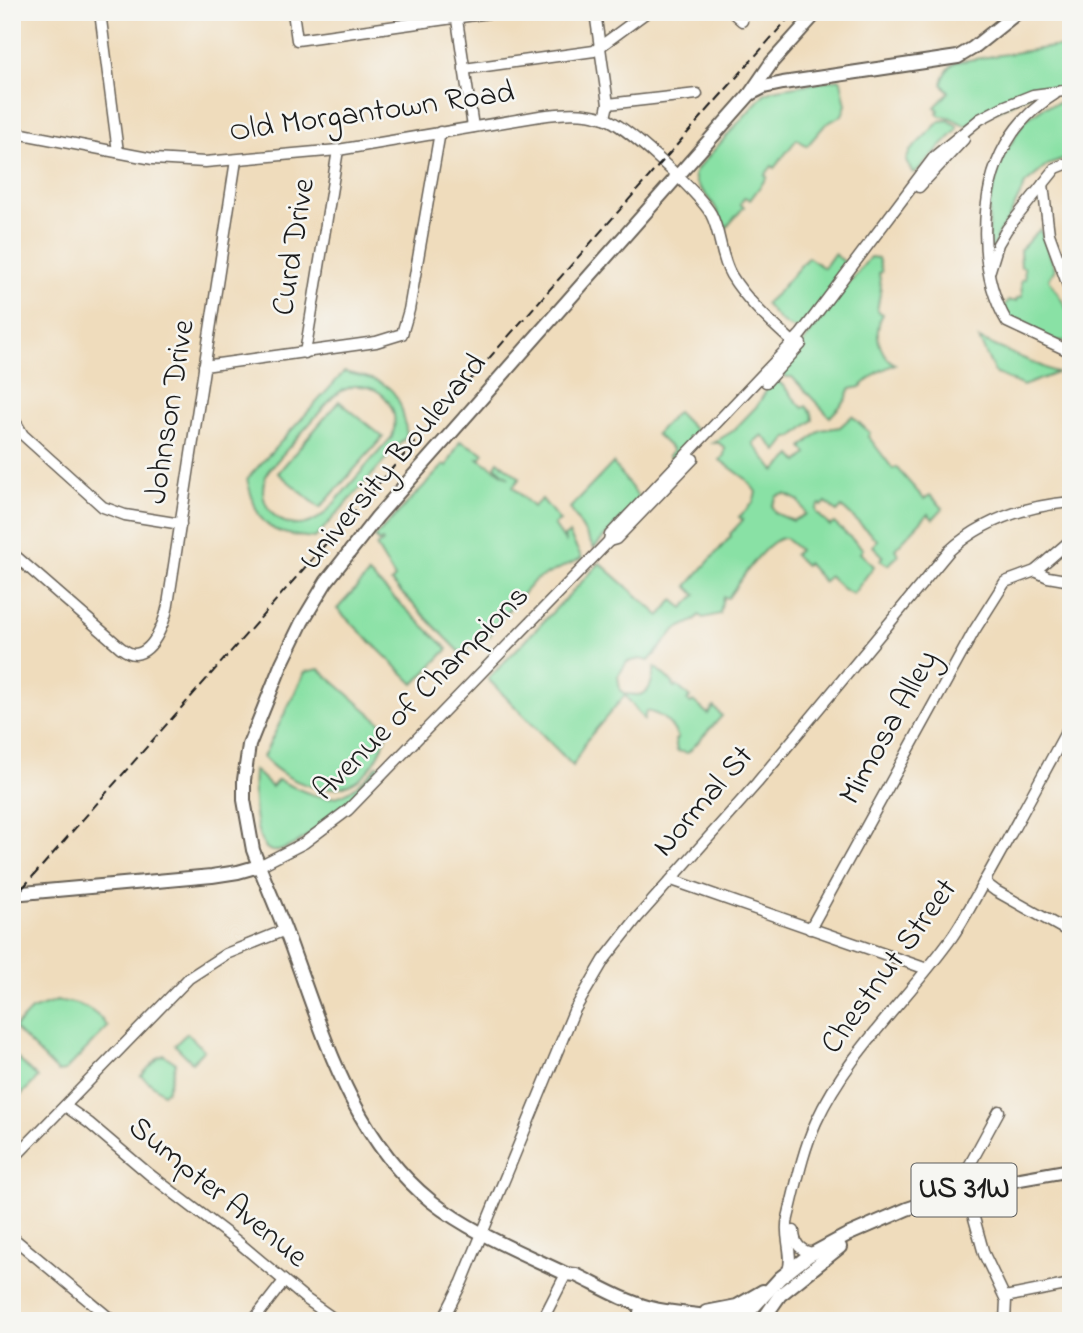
<svg xmlns="http://www.w3.org/2000/svg" width="1083" height="1333" font-family="'Indie Flower',sans-serif">
<style>
.green{fill:#89e1a5;stroke:#527e60;stroke-width:2;fill-rule:evenodd}
.lines{fill:none;stroke-linecap:round;stroke-linejoin:round}
.minor-casing{stroke:#665f54;stroke-width:13}
.major-casing{stroke:#665f54;stroke-width:16}
.minor{stroke:#fff;stroke-width:10}
.major{stroke:#fff;stroke-width:12}
.rail{stroke:#1c1c1c;stroke-width:2;stroke-dasharray:10 5;stroke-linecap:butt}
.labels{text-anchor:middle;dominant-baseline:central;stroke-width:5;stroke-linejoin:round;paint-order:stroke}
.shield{fill:#f6f6f2;stroke:#5d5d5c;stroke-width:2}
.shield-label{font-size:30px;font-weight:bold;fill:#1c1c1c}
.street-label{font-size:32px;fill:#1c1c1c;stroke:#f6f6f2}
</style>
<rect width="100%" height="100%" fill="#f6f6f2"/>
<filter id="ink" filterUnits="userSpaceOnUse"><feTurbulence type="fractalNoise" baseFrequency=".0143" numOctaves="2"/><feDisplacementMap in="SourceGraphic" scale="14" xChannelSelector="R" yChannelSelector="G"/><feConvolveMatrix kernelMatrix="1 2 1 2 8 2 1 2 1" color-interpolation-filters="sRGB"/></filter>
<filter id="wash" filterUnits="userSpaceOnUse"><feTurbulence type="fractalNoise" baseFrequency=".00686" numOctaves="4" result="noise"/><feDisplacementMap in="SourceGraphic" scale="28" xChannelSelector="R" yChannelSelector="G"/><feGaussianBlur stdDeviation="1.57" result="paint"/><feColorMatrix in="noise" values="0 0 0 0 0 0 0 0 0 0 0 0 0 0 0 0 0 1.4 0 .05"/><feComposite in="paint" operator="in"/></filter>
<g filter="url(#wash)">
<rect width="100%" height="100%" fill="#efdcbc"/>
<g class="green">
<path d="M1052 47H1071V84L1035 92 966 126 949 117 940 116 937 112 939 110 935 107 949 92 942 84C943 76 949 66 956 62Z"/>
<polygon points="839,79 841,81 846,105 842,115 825,125 807,146 797,139 774,168 772,166 765,175 767,177 750,200 745,197 740,204 744,207 726,228 714,205 696,183 694,175 697,169 764,94 772,90"/>
<polygon points="1071,99 1071,157 1048,165 1025,184 1009,218 997,235 989,266 989,207 998,166 1024,121 1044,107"/>
<polygon points="948,120 957,126 957,130 915,173 912,172 906,161 910,151 940,121"/>
<polygon points="1040,229 1055,269 1049,279 1069,312 1070,341 1052,341 1011,320 1004,307 1008,301 1017,301 1017,298 1022,297 1021,280 1025,279 1024,267 1021,267 1020,250"/>
<path d="M834 254 850 266 800 329C785 330 774 314 765 304L778 292 808 257 824 268Z"/>
<path d="M870 257 878 258 882 272 879 273 881 288 877 311 883 314C882 317 879 320 879 324 875 339 882 357 895 364L878 372 860 387 850 389 846 400 830 417 792 377H786L781 371Z"/>
<polygon points="979,339 1057,373 1023,386 995,373"/>
<path d="M344 372C391 382 400 387 407 436L315 538C266 533 259 527 247 479ZM354 386C384 384 401 410 392 437 375 456 358 475 342 494 334 503 326 515 315 520 300 529 282 525 271 512 261 500 261 485 268 471L333 397 341 391Z"/>
<path d="M774 378C782 382 795 401 803 408L806 406 812 413 813 420 793 437 787 438 777 451 762 435 753 443 775 471 792 455 798 462 807 454 802 447 821 430 840 427 852 416 870 433 868 436 893 469 896 467 924 499 930 495 943 508 933 519 928 514 895 549 899 555 888 565 880 560 883 556 873 546 877 540 842 507 837 512 826 502 822 506 820 504 816 509 817 513 830 526 834 523 863 549 860 553 874 566 853 594 843 589 829 576 824 582 807 563 805 565 794 555 799 550 785 538C768 537 739 582 728 598L723 597 720 614 703 618 699 615 694 621 675 630 649 661 640 659 627 662 618 676 620 690 625 694C629 694 633 695 637 695 652 695 652 678 655 667L674 684 673 686 675 688 677 686 690 697 687 700 691 703 693 701 708 714 714 707 722 716 688 753 677 751 675 740 678 738C672 724 662 714 646 711L644 720 625 695 586 741 573 766 488 679 600 563 660 616 673 600 683 608 696 595 687 586 731 536 730 534 743 520 739 517 753 503 756 492 746 479 720 460 724 455 725 448 719 443H713L733 431 757 406ZM785 494 799 501 806 514 793 521 775 513 772 506 777 496Z"/>
<polygon points="339,401 383,437 320,508 278,473"/>
<polygon points="677,412 701,436 675,463 669,456 673,450 656,434"/>
<polygon points="460,441 484,453 481,458 478,458 509,478 495,466 498,461 520,478 513,487 533,507 542,499 560,521 554,525 566,543 564,537 569,534 582,558 535,580 496,624 490,636 485,634 480,646 473,643 462,654 391,582 395,578 376,546 383,542 382,540 378,542 375,537 444,465 447,466"/>
<polygon points="613,463 640,499 594,548 570,508"/>
<polygon points="369,574 448,649 414,684 337,609"/>
<path d="M319 669 387 728C386 742 381 752 373 764 344 805 292 788 263 757L305 672Z"/>
<path d="M378 765 383 767C366 785 296 856 272 851 252 847 253 787 254 770L272 787 278 780C328 803 339 808 378 765Z"/>
<path d="M57 1001C79 1002 95 1009 108 1027L65 1071 58 1072 14 1028 31 1010Z"/>
<polygon points="187,1033 204,1050 192,1062 175,1045"/>
<polygon points="12,1053 38,1078 12,1104"/>
<polygon points="164,1055 176,1063 167,1091 163,1093 141,1076 158,1058"/>
</g>
</g>
<g filter="url(#ink)">
<g class="lines">
<g class="minor-casing">
<g id="minor">
<polyline points="100,12 118,152"/>
<polyline points="293,12 297,40 496,12"/>
<polyline points="595,12 608,104 605,118"/>
<polyline points="732,12 742,21"/>
<polyline points="456,13 473,127"/>
<polyline points="464,69 594,51 647,12"/>
<path d="M1055 94C1036 106 1017 124 1006 144 978 193 978 274 1007 322L1071 352"/>
<polyline points="608,104 697,94"/>
<path d="M12 132 153 159 205 162 338 150 540 116C561 113 583 111 604 118 625 124 700 194 711 214 721 233 720 256 731 275 748 303 774 325 797 346"/>
<polyline points="1043,184 1049,234 1071,294"/>
<polyline points="919,187 964,139"/>
<polyline points="990,270 998,244 1007,229 1056,168 1071,162"/>
<polyline points="305,353 338,150"/>
<polyline points="204,366 376,342 402,334 409,310 440,132"/>
<polyline points="766,382 801,344"/>
<polyline points="12,416 23,435 103,507 125,515 181,524"/>
<polyline points="609,541 616,539 693,459"/>
<path d="M12 553 120 647C124 650 129 654 135 654 156 652 167 615 169 598L236 160"/>
<polyline points="1035,571 1048,577 1071,581"/>
<polyline points="259,866 304,843 348,810 609,541 610,535 801,334 935,156 980,119 1003,107 1033,95 1071,90"/>
<polyline points="672,880 927,969"/>
<polyline points="984,882 996,891 1071,933"/>
<polyline points="810,929 974,631 1005,582 1035,571 1071,540"/>
<polyline points="65,1106 89,1123 149,1174 238,1242 306,1299 337,1321"/>
<polyline points="12,1160 189,978 226,954 285,930"/>
<polyline points="970,1188 968,1168 999,1111"/>
<polyline points="966,1189 984,1254 1006,1300 1005,1321"/>
<path d="M794 1231C794 1244 801 1252 814 1253"/>
<polyline points="12,1237 113,1321"/>
<path d="M788 1271C794 1253 783 1236 788 1218 796 1186 802 1153 816 1122 848 1052 908 999 952 937 964 920 974 900 984 882 1014 829 1042 776 1071 723"/>
<polyline points="1005,1297 1071,1284"/>
<polyline points="253,1321 284,1281"/>
<path d="M442 1321 462 1282 574 1011 604 960 637 918 757 783 949 551C983 520 1025 506 1071 502"/>
<polyline points="542,1321 566,1274"/>
</g>
</g>
<g class="major-casing">
<g id="major">
<polyline points="750,94 764,87 783,83 958,57 973,48 1018,12"/>
<polyline points="12,894 212,876 238,872 259,866"/>
<polyline points="640,1312 662,1321"/>
<polyline points="706,1312 737,1306 763,1291"/>
<polyline points="721,1321 751,1310 780,1278 808,1256 845,1236 907,1209 970,1188 1071,1170"/>
<path d="M726 1321C702 1312 676 1315 651 1308 624 1301 601 1287 576 1275L566 1274C520 1252 470 1232 431 1201 355 1140 326 1042 294 954 282 919 266 885 253 850L244 800V780L249 745 282 663 302 622 326 582 377 517 750 94 772 62 817 12"/>
<polyline points="762,1321 780,1295 840,1247"/>
</g>
</g>
<use href="#minor" class="minor"/>
<use href="#major" class="major"/>
<polyline class="rail" points="12,900 794,12"/>
</g>
</g>
<g class="labels">
<rect class="shield" x="911.5" y="1163.5" width="105" height="53" rx="5"/>
<g class="shield-label">
<text x="964" y="1190">US 31W</text>
</g>
<g class="street-label">
<text transform="translate(372 113) rotate(-8)">Old Morgantown Road</text>
<text transform="translate(295 247) rotate(-81)">Curd Drive</text>
<text transform="translate(171 412) rotate(-81)">Johnson Drive</text>
<text transform="translate(394 463) rotate(-50)">University Boulevard</text>
<text transform="translate(422 694) rotate(-45)">Avenue of Champions</text>
<text transform="translate(890 728) rotate(-61)">Mimosa Alley</text>
<text transform="translate(704 802) rotate(-49)">Normal St</text>
<text transform="translate(890 967) rotate(-54)">Chestnut Street</text>
<text transform="translate(217 1193) rotate(39)">Sumpter Avenue</text>
</g>
</g>
<rect width="1083" height="1333" fill="none" stroke="#f6f6f2" stroke-width="42"/>
</svg>
